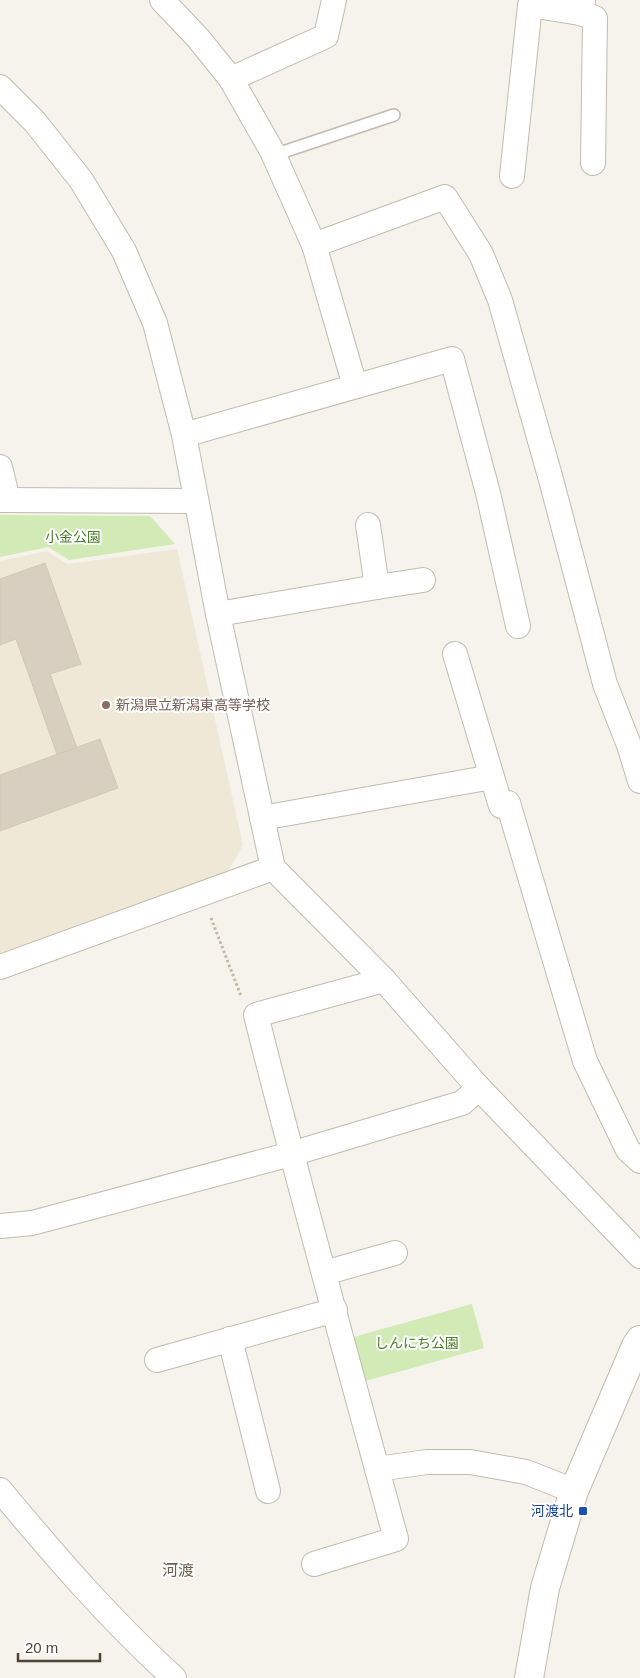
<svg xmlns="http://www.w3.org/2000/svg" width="640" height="1678" font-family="Arial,'Noto Sans JP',sans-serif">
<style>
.education{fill:#efe8d6}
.green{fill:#d2eab5}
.building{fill:#d8cfc1;stroke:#d3c7b4}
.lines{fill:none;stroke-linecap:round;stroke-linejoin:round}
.service-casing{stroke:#c2bbae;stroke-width:14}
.minor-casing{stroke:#c2bbae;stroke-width:26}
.tertiary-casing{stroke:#c2bbae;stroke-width:30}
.path{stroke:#c4b79f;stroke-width:3;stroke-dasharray:2.5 2.5;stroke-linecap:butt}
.service{stroke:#fff;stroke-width:11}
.minor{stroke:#fff;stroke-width:24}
.tertiary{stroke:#fff;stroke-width:28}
.education-dot{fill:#8d6e63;stroke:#fff;stroke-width:2}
.transit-dot{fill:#1a4fb4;stroke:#fff;stroke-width:2}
.labels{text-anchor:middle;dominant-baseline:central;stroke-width:4;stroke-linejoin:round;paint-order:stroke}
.park-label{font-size:14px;fill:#4a7f2a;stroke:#fff}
.education-label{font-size:14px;fill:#785e54;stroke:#fff;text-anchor:start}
.transit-label{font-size:14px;fill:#164399;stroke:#fff;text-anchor:end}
.quarter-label{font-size:16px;fill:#6e6250;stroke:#fff}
</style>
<rect width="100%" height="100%" fill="#f6f3ec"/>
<polygon class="education" points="177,549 243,845 228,871 0,953 0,561 47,551 67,564"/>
<g class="green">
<polygon points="0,515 150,516 175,544 69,560 48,547 0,557"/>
<polygon points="472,1304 484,1348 362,1382 350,1338"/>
</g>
<g class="building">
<polygon points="45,563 81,664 50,674 77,748 57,754 16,639 0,645 0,579"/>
<polygon points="100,739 118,788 0,831 0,775"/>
</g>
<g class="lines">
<g class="service-casing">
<polyline id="service" points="274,155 394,115"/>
</g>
<g class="minor-casing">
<g id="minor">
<polyline points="162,0 198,38 231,79 272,151 314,245 355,386"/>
<polyline points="583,1 580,13 595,18 593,163"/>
<polyline points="231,79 326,36 334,0"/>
<polyline points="0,87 35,122 81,180 124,251 155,323 184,435 218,614 273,868 384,980 479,1088 640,1256"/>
<polyline points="512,176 530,5 580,13"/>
<polyline points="314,245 445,197 481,254 500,300 550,476 605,684 629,745 640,781"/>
<polyline points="184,435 452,359 488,493 518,626"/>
<polyline points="0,467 8,500"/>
<polyline points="0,500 196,501"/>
<polyline points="377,587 423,580"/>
<polyline points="218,614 377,587 368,525"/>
<polyline points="455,654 492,777"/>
<polyline points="262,818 492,777 501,806 508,803 585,1061 628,1150 640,1161"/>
<polyline points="0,967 273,868"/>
<polyline points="0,1226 32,1223 291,1154 462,1103 479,1088"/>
<polyline points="324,1273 395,1253"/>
<polyline points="230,1339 268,1491"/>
<polyline points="157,1360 335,1310"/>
<polyline points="377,1469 427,1462 470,1462 526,1472 574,1491"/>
<path d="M0 1490C55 1556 111 1621 174 1678"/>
<path d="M314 1564 396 1539C349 1365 300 1191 256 1015L384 980"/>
</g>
</g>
<g class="tertiary-casing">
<polyline id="tertiary" points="529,1678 545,1588 574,1491 636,1346 640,1340"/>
</g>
<polyline class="path" points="211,918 241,996"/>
<use href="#service" class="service"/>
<use href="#minor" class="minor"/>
<use href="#tertiary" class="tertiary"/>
</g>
<circle class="education-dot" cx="106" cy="705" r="5"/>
<rect class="transit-dot" x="578" y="1506" width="10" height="10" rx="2.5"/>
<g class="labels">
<g class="park-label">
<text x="73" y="537">小金公園</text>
<text x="417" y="1343">しんにち公園</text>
</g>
<g class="education-label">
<text x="116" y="705">新潟県立新潟東高等学校</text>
</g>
<g class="transit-label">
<text x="573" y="1511">河渡北</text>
</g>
<g class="quarter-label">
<text x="178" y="1570">河渡</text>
</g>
</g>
<path d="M18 1653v8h82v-8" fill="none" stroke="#4b4439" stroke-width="2.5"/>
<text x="25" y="1653" font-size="15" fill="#4b4439" stroke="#ffffff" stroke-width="4" paint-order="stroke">20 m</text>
</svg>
